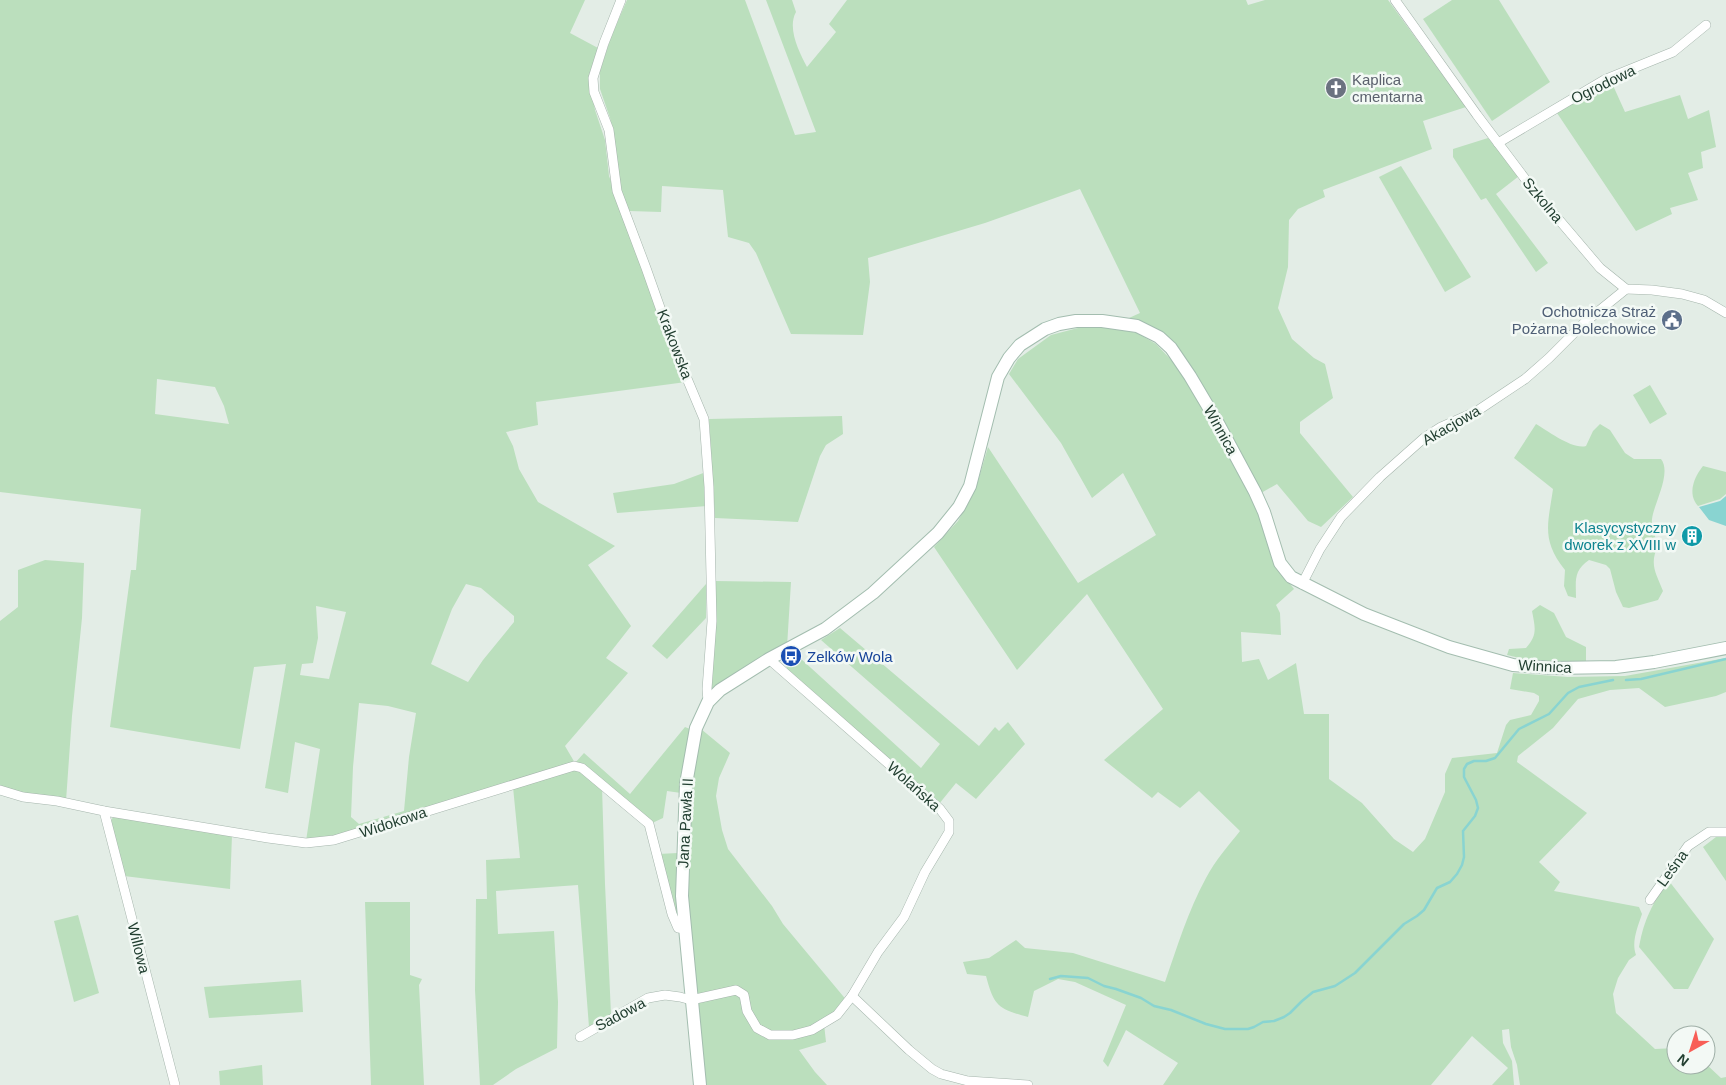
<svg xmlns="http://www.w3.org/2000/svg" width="1726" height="1085" font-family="Arial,sans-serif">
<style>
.green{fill:#bbdfbd;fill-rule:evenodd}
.water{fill:#89d4d1}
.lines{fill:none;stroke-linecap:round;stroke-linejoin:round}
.stream{stroke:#89d4d1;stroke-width:2.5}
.street-casing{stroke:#a5b5ac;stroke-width:10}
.secondary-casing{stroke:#a3bdaf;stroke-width:14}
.street{stroke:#fff;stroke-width:9}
.secondary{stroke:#fff;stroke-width:12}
.labels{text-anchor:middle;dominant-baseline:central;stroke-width:5;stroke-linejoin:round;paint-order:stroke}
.worship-label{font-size:15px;fill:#5b616d;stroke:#f3f9f5;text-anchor:start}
.street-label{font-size:15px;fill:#223f31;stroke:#f3f9f5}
.service-label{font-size:15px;fill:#4e5e75;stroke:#f3f9f5;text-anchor:end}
.culture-label{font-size:15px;fill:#0d838f;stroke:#f3f9f5;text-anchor:end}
.transit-label{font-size:15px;fill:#164399;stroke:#f3f9f5;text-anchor:start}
</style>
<rect width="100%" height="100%" fill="#e3ede6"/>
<g class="green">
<path d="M0 0H585L570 33 598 48 589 75 595 110 605 140 609 176 686 382 536 402 538 425 506 432 513 446 519 469 538 502 615 546 588 565 631 626 606 658 628 673 565 746 575 763 584 753 630 794 685 727 690 729 681 793 667 791 663 818 650 824 582 766 323 839 306 841 320 749 295 742 288 793 265 788 286 664 254 667 240 749 110 727 131 570H136L141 509 0 492ZM157 379 215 387 224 406 229 424 155 414ZM466 584 481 588 514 616V622L483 660 468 682 431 664 452 609ZM316 606 346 612 329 679 300 675 302 664 313 663 318 638ZM359 703 388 706 416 713 409 757 404 811 359 824 351 817 353 767Z"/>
<path d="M627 0H745L795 135 816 132 766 0H792L796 12C787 28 799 52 807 67L836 32 829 24 847 0H1246L1248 5 1265 0H1388L1466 107 1423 121 1432 149 1323 190 1325 197 1298 209 1289 220 1288 267 1278 308 1292 339 1314 358 1325 364 1333 398 1300 422V433L1353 497 1321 527 1308 521 1277 484 1261 493 1209 396 1182 353 1161 332 1129 318 1140 313 1080 189 985 223 868 258 870 282 863 335 791 334 756 253 749 243 728 237 723 190 662 186 661 212 629 211 620 192 615 143 610 118 600 89V71L611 37Z"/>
<polygon points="1452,0 1499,0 1550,82 1492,121 1423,19"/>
<polygon points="1611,81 1625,112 1680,95 1688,119 1709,110 1716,147 1701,152 1703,168 1688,173 1698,200 1670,208 1672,214 1636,231 1557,113"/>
<polygon points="1488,138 1519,176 1496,194 1548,263 1536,272 1486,198 1481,200 1453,157 1453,149"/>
<polygon points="1401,166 1471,277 1445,292 1379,177"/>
<path d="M1078 328H1113L1137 333 1156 344 1176 365 1182 373 1247 485 1284 576 1294 589 1276 605 1280 613 1281 635 1241 632 1242 662 1259 659 1268 680 1296 663 1304 714H1329V779L1362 803 1394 839 1413 852 1425 839 1445 792V774L1452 758 1497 753 1506 725 1510 720 1531 715 1539 701V696L1534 693 1510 689 1513 673 1568 677 1625 676 1726 658V692L1716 696 1665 707 1639 688 1610 690 1578 699 1553 728 1518 756 1517 762 1587 813 1539 862 1560 882 1554 891 1639 907 1642 914C1638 926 1631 942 1636 955L1629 960 1618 978 1613 994 1616 1013 1655 1049 1676 1048V1065H1706V1064L1721 1078 1726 1077V1085H1520L1517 1065 1511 1047 1509 1029 1502 1030 1503 1043 1512 1061 1514 1085H1492L1508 1068 1472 1036 1431 1085H1163L1178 1063 1126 1030 1108 1067 1103 1061 1126 1005 1075 982 1058 979 1034 991 1028 1017C998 1009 994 1006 986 976L967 974 963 962 989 958 1016 940 1025 948 1073 953 1165 982C1177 947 1188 911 1206 878 1215 861 1228 846 1240 831L1199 791 1180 808 1158 792 1152 798 1104 760 1163 709 1087 594 1017 670 934 547 958 521 976 488 988 447 1078 583 1156 535 1123 473 1092 498 1061 443 1009 374 1018 359 1051 335Z"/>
<polygon points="1650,385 1667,414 1650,424 1633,395"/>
<polygon points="842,416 843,434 826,445 820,456 798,522 715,518 709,419"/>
<path d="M1536 424C1548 431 1573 450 1586 446L1593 431 1600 424 1610 430 1625 453 1634 459H1661C1672 473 1654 503 1652 519 1651 527 1656 538 1658 546 1649 564 1656 573 1663 591L1658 600 1629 608 1623 607 1616 592 1610 569 1606 565 1589 560C1573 571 1576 581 1576 598L1568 596 1564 586 1565 570C1541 540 1548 524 1553 489L1514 458Z"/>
<path d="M1703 466 1726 472V494L1720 499 1698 506C1687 494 1694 477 1703 466Z"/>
<polygon points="706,472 707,506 617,513 613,493 674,484"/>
<polygon points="45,560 84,563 82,618 72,716 66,801 0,788 0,621 18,607 18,570"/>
<polygon points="715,581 791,582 787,647 713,691 711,688 716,627"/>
<polygon points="706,584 706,618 667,659 652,646"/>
<path d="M1540 605 1554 613 1566 637 1586 647V661L1536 662 1507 655 1509 649 1526 648C1538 635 1535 627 1532 611Z"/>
<polygon points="840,628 979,746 995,727 999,731 1008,722 1025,744 976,799 956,783 939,804 788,671 785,663 788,662 790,665 800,658 921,768 940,744 821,640"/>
<polygon points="701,729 730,753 719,778 716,796 722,830 728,849 772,906 783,924 848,1002 824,1024 826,1042 799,1050 815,1072 827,1085 705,1085 685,886 688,820 694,763"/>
<polygon points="567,769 580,769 602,787 605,884 611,1014 589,1027 578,885 496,891 498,934 554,931 558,1002 557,1048 516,1069 493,1085 480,1085 475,990 476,899 487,899 486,860 520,858 513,787"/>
<polygon points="113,817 232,835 230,889 124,876 110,823"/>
<polygon points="1716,837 1726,837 1726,881 1703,847"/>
<path d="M678 853C676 878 679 901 679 926L658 854Z"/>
<path d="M1669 881 1714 939 1688 989H1674L1639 947C1644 919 1652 904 1669 881Z"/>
<polygon points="365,902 410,902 410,975 422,979 419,985 424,1085 371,1085"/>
<polygon points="78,915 99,993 74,1002 54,921"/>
<polygon points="301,980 303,1012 209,1018 204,987"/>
<polygon points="262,1065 263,1085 220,1085 219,1071"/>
</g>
<polygon class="water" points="1726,496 1726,526 1709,520 1699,507 1720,501"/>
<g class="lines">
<g class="stream">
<polyline points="1626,680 1641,679 1726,659"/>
<polyline points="1050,979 1061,976 1088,978 1104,986 1116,989 1141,998 1154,1006 1171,1010 1206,1024 1225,1029 1248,1029 1254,1027 1263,1022 1274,1021 1284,1017 1290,1013 1302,1001 1313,992 1335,986 1355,973 1404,924 1417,916 1424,910 1437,888 1450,882 1457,874 1462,865 1464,857 1463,831 1475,816 1478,808 1476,800 1464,777 1464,769 1467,764 1474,761 1486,761 1495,758 1519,729 1549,714 1568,693 1579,687 1613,680"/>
</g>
<g class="street-casing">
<g id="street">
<polyline points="621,0 604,43 593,78 594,92 609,130 617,191 646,268 675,350 704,419 709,487 712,621 707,689 708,702"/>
<polyline points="1395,0 1477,115 1532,188 1600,268 1626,289 1652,290 1682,294 1704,300 1726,313"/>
<polyline points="1498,143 1604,80 1673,52 1706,25"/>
<polyline points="1302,584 1320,549 1341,517 1380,477 1424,438 1441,427 1477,411 1525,379 1549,358 1584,323 1626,289"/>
<polyline points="0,790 23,797 57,801 104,811 268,838 306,843 334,840 574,766 582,768 649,824 672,914 678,928 686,929"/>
<polyline points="104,811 175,1085"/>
<polyline points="1650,900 1688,846 1709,832 1726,832"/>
<polyline points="852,996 909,1050 932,1069 941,1074 968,1081 1028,1085"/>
<polyline points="580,1037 648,998 665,995 680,997 691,1000 736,990 744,995 747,1011 757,1028 770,1035 793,1035 812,1030 837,1015 852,996 878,952 904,917 925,872 949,832 949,821 940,809 769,659"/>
</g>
</g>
<g class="secondary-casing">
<polyline id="secondary" points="700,1085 682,896 686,784 696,728 708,702 720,690 769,659 825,629 873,593 938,533 959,507 970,486 998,377 1009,358 1020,345 1045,329 1059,324 1076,321 1102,321 1137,326 1159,337 1171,348 1190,376 1219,425 1255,492 1264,512 1280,563 1291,577 1364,614 1449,647 1513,665 1553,668 1616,667 1654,662 1726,648"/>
</g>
<use href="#street" class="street"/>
<use href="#secondary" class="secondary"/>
</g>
<defs>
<g id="church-disc" transform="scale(1.125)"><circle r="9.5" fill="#6b7280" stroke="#f3f9f5"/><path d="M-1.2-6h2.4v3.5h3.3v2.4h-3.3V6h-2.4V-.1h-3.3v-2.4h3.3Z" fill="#fff"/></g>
<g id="civic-disc" transform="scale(1.125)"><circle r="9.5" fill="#5c6f8a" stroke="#f3f9f5"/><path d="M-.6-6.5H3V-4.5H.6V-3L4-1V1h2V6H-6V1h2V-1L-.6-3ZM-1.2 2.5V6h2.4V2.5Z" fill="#fff"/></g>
<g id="building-disc" transform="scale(1.125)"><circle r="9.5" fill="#0f9aa8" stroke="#f3f9f5"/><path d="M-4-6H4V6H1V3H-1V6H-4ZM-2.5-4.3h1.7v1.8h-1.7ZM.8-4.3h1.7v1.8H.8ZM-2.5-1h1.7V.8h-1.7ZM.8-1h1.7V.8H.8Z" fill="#fff"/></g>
<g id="bus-disc" transform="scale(1.125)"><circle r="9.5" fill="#1a4fb4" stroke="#f3f9f5"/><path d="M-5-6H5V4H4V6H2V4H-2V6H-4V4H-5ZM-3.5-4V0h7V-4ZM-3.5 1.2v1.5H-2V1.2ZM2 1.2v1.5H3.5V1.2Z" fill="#fff"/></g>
</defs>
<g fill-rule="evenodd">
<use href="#church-disc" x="1336" y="88"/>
<use href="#civic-disc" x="1672" y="320"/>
<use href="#building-disc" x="1692" y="536"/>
<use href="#bus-disc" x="791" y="656"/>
</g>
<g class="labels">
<g class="worship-label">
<text x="1352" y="79">Kaplica<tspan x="1352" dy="17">cmentarna</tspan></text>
</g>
<g class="street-label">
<text transform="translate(1603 84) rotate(-26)">Ogrodowa</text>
<text transform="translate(1543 200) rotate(50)">Szkolna</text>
<text transform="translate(675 344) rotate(69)">Krakowska</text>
<text transform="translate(1451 425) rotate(-30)">Akacjowa</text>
<text transform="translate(1221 430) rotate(61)">Winnica</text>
<text transform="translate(1545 666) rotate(3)">Winnica</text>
<text transform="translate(914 786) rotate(42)">Wolańska</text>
<text transform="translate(393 822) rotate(-18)">Widokowa</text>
<text transform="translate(685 823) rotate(-87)">Jana Pawła II</text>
<text transform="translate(1672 868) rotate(-54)">Leśna</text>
<text transform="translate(139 948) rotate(76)">Willowa</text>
<text transform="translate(620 1014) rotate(-28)">Sadowa</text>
</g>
<g class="service-label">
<text x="1656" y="311">Ochotnicza Straż<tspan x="1656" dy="17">Pożarna Bolechowice</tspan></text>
</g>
<g class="culture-label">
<text x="1676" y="527">Klasycystyczny<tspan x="1676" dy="17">dworek z XVIII w</tspan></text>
</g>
<g class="transit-label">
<text x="807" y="656">Zelków Wola</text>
</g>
</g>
<g transform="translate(1691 1050) rotate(219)"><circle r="24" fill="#f3f9f5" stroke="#9fafa7"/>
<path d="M0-4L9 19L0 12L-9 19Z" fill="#f85e56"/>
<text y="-8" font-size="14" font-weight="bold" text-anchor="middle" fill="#223f31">N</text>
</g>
</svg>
